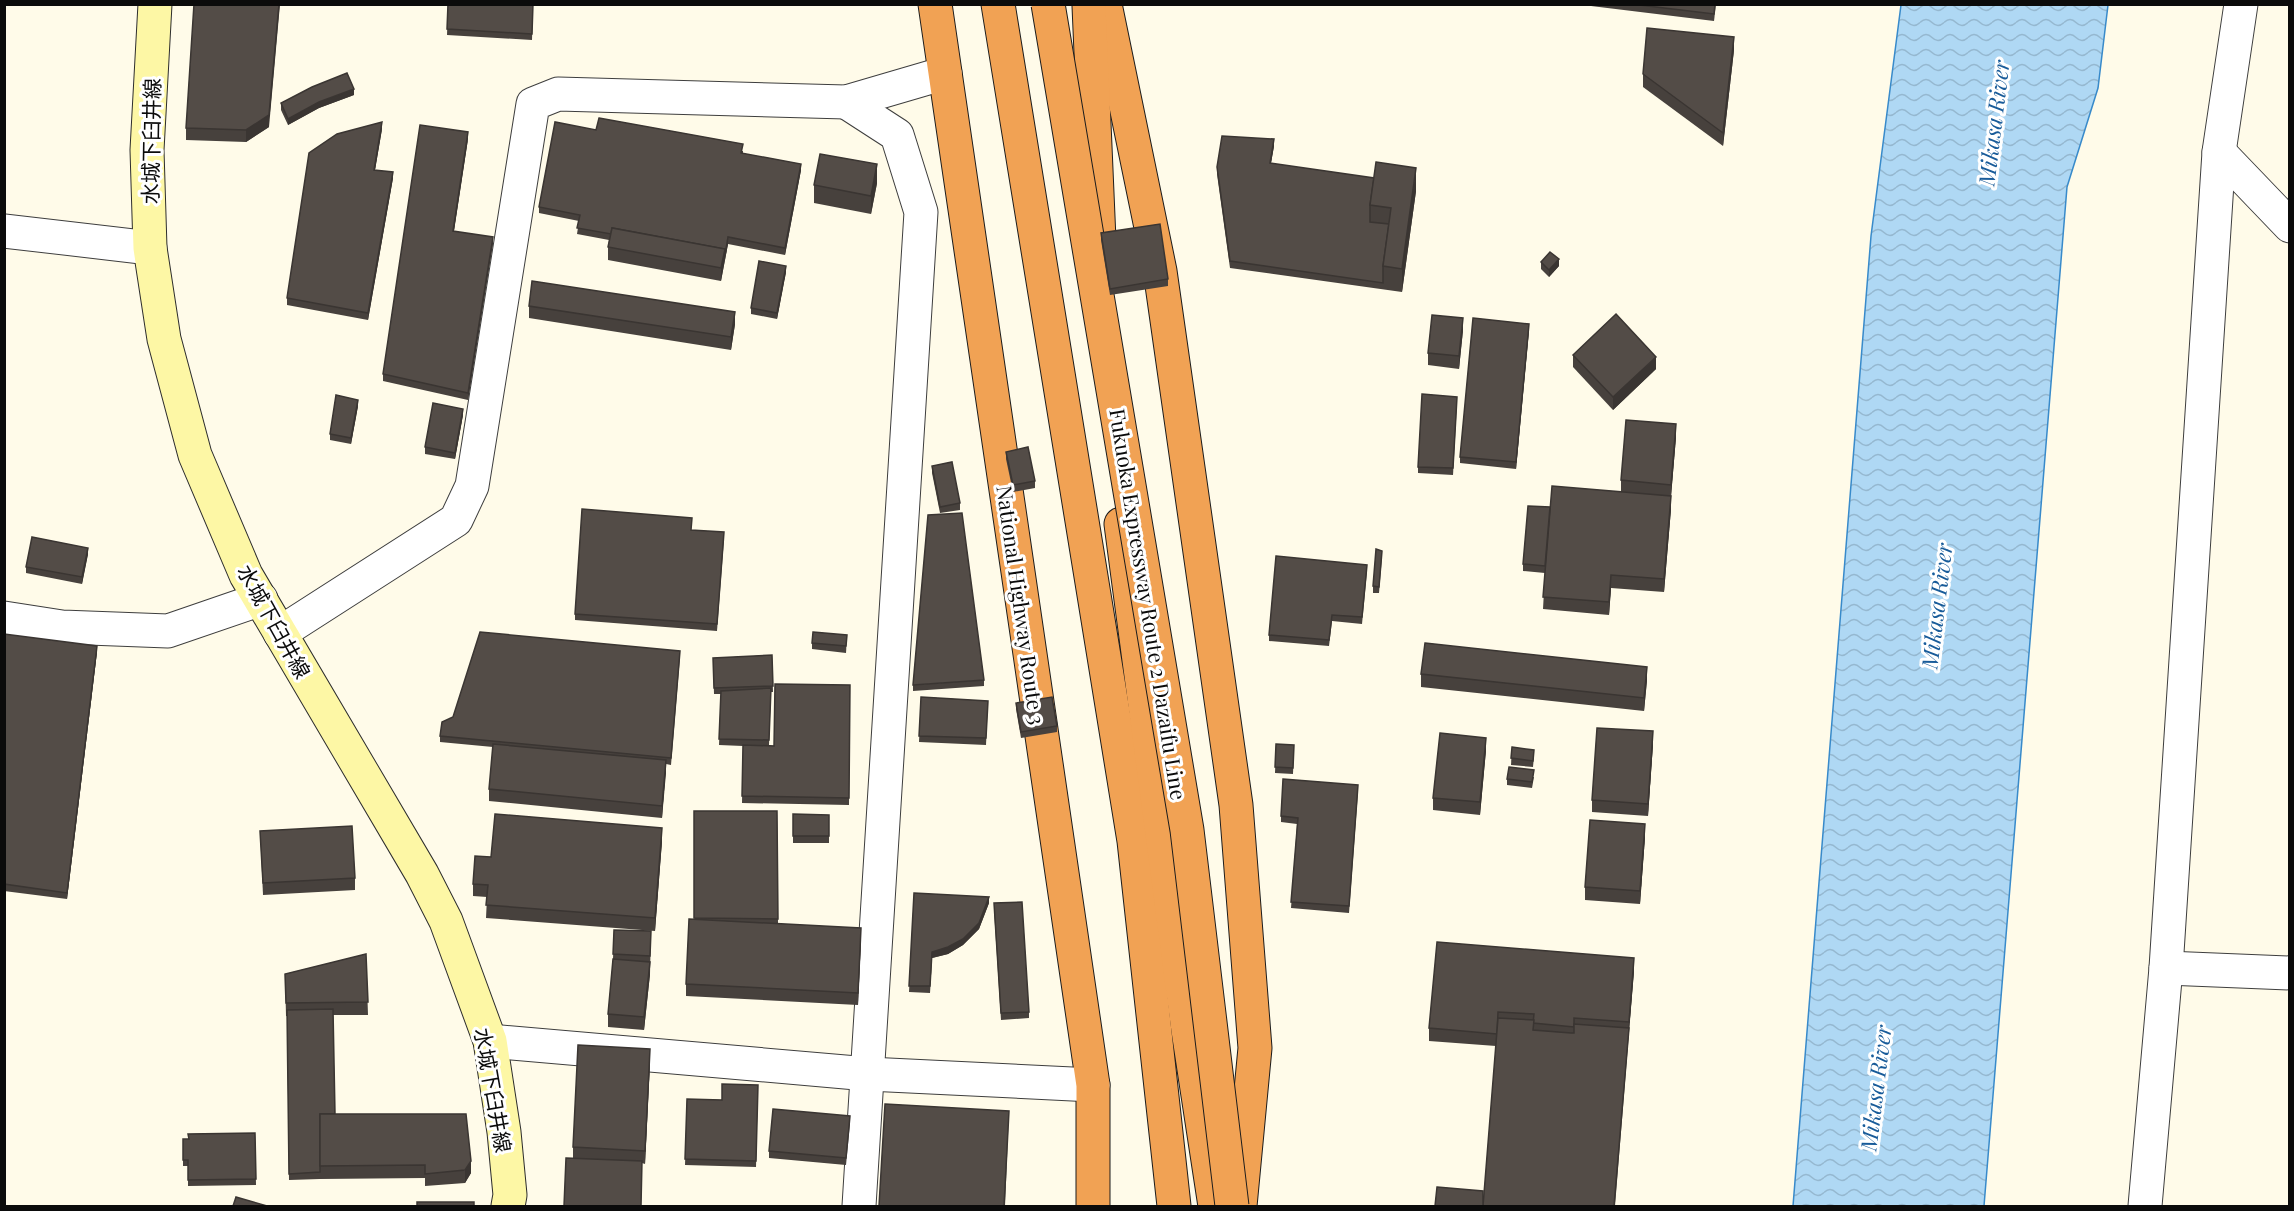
<svg xmlns="http://www.w3.org/2000/svg" width="2294" height="1211" font-family="'Playfair Display','Noto Sans JP',serif">
<style>
.water{fill:url(#water-waves);stroke:#388aca;stroke-width:1.5}
.lines{fill:none;stroke-linecap:round;stroke-linejoin:round}
.street-casing{stroke:#3e3e3e;stroke-width:35}
.secondary-casing{stroke:#2d2d2d;stroke-width:35}
.highway-casing{stroke:#1c1c1c;stroke-width:35}
.street{stroke:#fff;stroke-width:33}
.secondary{stroke:#fdf7a5;stroke-width:33}
.highway{stroke:#f1a254;stroke-width:33}
.highway-bridge-casing{stroke:#1c1c1c;stroke-width:35;stroke-linecap:butt}
.highway-bridge{stroke:#f1a254;stroke-width:33}
.wall{fill:#47413d}
.shaded-wall{fill:#3a3532}
.building{fill:#534c47;stroke:#3a3532;stroke-width:1.5}
.labels{text-anchor:middle;dominant-baseline:central;stroke-width:6;stroke-linejoin:round;paint-order:stroke}
.street-label{font-size:21px;fill:#0b0b0b;stroke:#fff}
.water-label{font-size:22px;font-style:italic;fill:#185b99;stroke:#fff}
</style>
<defs>
<pattern id="water-waves" width="16" height="10" patternUnits="userSpaceOnUse" patternTransform="scale(1.5)"><rect width="16" height="10" fill="#afd8f4"/><path d="M0 5q4-4 8 0t8 0" fill="none" stroke="#95b8d0"/></pattern>
</defs>
<rect width="100%" height="100%" fill="#fffbe9"/>
<polygon class="water" points="1901,5 2108,5 2098,88 2067,187 1984,1206 1793,1206 1871,236"/>
<g class="lines">
<g class="street-casing">
<g id="street">
<polyline points="846,102 897,135 921,212 859,1206"/>
<polyline points="2219,152 2290,226"/>
<polyline points="4,231 150,248"/>
<polyline points="4,618 62,627 168,631 261,599"/>
<polyline points="280,633 456,520 472,486 533,104 558,94 846,102 945,73"/>
<polyline points="2166,968 2290,973"/>
<polyline points="490,1041 868,1074 1093,1085"/>
<polyline points="2145,1206 2166,968 2219,152 2241,4"/>
</g>
</g>
<g class="secondary-casing">
<polyline id="secondary" points="155,4 147,150 150,248 164,339 195,455 246,575 422,874 446,921 490,1041 504,1132 510,1195 508,1206"/>
</g>
<g class="highway-casing">
<g id="highway">
<polyline points="935,4 1093,1085 1093,1206"/>
<polyline points="998,4 1134,841 1174,1206"/>
<polyline points="1105,4 1160,271 1236,805 1255,1048 1240,1206"/>
<polyline points="1089,6 1099,240"/>
<polyline points="1121,524 1188,1030 1215,1206"/>
</g>
</g>
<use href="#street" class="street"/>
<use href="#secondary" class="secondary"/>
<use href="#highway" class="highway"/>
<g class="highway-bridge-casing">
<polyline id="highway-bridge" points="1048,4 1187,830 1232,1206"/>
</g>
<use href="#highway-bridge" class="highway-bridge"/>
</g>
<g class="wall">
<polygon points="448,4 533,4 532,40 447,35"/>
<polygon points="1591,4 1716,4 1714,21 1591,6"/>
<polygon points="1734,50 1723,146 1643,87 1643,74"/>
<polygon points="354,95 319,108 288,125 281,110 281,103"/>
<polygon points="269,127 246,142 186,140 186,128"/>
<polygon points="382,129 375,170 393,178 368,320 287,305 287,298"/>
<polygon points="596,130 743,151 743,153 801,170 785,255 728,244 721,281 608,260 608,247 609,240 577,234 579,221 539,213 539,207"/>
<polygon points="468,139 454,231 493,243 468,400 383,381 383,374"/>
<polygon points="1274,146 1271,163 1416,191 1402,292 1230,268 1217,174 1217,167"/>
<polygon points="877,183 871,214 814,203 814,185"/>
<polygon points="1101,233 1168,279 1168,286 1110,295 1101,240"/>
<polygon points="1541,262 1559,266 1549,277 1541,269"/>
<polygon points="786,272 777,319 751,314 751,308"/>
<polygon points="529,306 735,324 731,350 529,318"/>
<polygon points="1463,330 1459,369 1428,365 1428,353"/>
<polygon points="1529,330 1516,469 1460,463 1460,457"/>
<polygon points="1573,355 1656,369 1613,410 1573,367"/>
<polygon points="1457,403 1453,475 1418,473 1418,467"/>
<polygon points="358,406 351,444 330,440 330,434"/>
<polygon points="463,415 455,459 425,454 425,447"/>
<polygon points="1676,437 1671,496 1671,509 1664,592 1611,588 1609,615 1543,609 1545,573 1523,571 1523,564 1550,507 1621,492 1621,480"/>
<polygon points="1006,452 1035,481 1035,488 1013,492 1006,459"/>
<polygon points="932,466 960,503 960,510 940,513 932,473"/>
<polygon points="692,530 724,539 717,631 575,620 575,614"/>
<polygon points="88,554 82,584 26,573 26,567"/>
<polygon points="1382,557 1379,593 1373,593 1373,586"/>
<polygon points="1367,571 1362,624 1332,621 1329,646 1269,641 1269,635"/>
<polygon points="4,634 97,652 67,899 4,891"/>
<polygon points="847,635 846,653 812,649 812,643"/>
<polygon points="772,655 773,692 771,692 769,745 774,746 850,685 849,805 742,803 743,746 719,745 721,694 714,694 713,658"/>
<polygon points="680,657 671,765 666,764 662,818 489,801 489,789 493,747 440,742 440,736"/>
<polygon points="1421,674 1647,680 1644,711 1421,687"/>
<polygon points="984,680 984,686 913,691 913,685"/>
<polygon points="921,697 988,701 986,745 919,742"/>
<polygon points="1016,703 1057,726 1057,732 1021,738 1016,709"/>
<polygon points="1276,744 1294,745 1293,774 1275,773"/>
<polygon points="1653,744 1648,816 1592,812 1592,800"/>
<polygon points="1512,747 1534,756 1533,767 1511,765"/>
<polygon points="1486,750 1480,815 1433,810 1433,798"/>
<polygon points="1534,777 1532,788 1507,785 1507,779"/>
<polygon points="1358,792 1349,913 1291,908 1297,824 1281,822 1281,816"/>
<polygon points="777,811 778,923 861,940 858,1005 686,996 686,984 694,919"/>
<polygon points="793,814 829,815 829,843 793,843"/>
<polygon points="260,831 355,878 355,890 263,895"/>
<polygon points="1645,837 1640,904 1585,900 1585,887"/>
<polygon points="662,841 655,931 486,918 487,897 473,896 473,884 491,857"/>
<polygon points="914,893 989,903 979,929 963,945 948,954 932,958 930,993 909,992"/>
<polygon points="994,910 1029,1012 1029,1018 1001,1020"/>
<polygon points="614,930 651,931 650,974 644,1030 608,1027 608,1014 613,959"/>
<polygon points="366,954 368,1015 333,1015 335,1114 471,1173 465,1183 425,1186 425,1178 320,1179 289,1180 287,1016 286,1016 285,974"/>
<polygon points="1634,971 1615,1206 1496,1046 1429,1041 1429,1028"/>
<polygon points="650,1062 645,1164 642,1163 641,1206 564,1206 573,1159 573,1147"/>
<polygon points="758,1085 756,1167 685,1165 687,1099 722,1100"/>
<polygon points="850,1123 846,1165 769,1158 769,1151"/>
<polygon points="255,1133 256,1185 188,1186 188,1166 183,1166 183,1139 188,1139 188,1134"/>
</g>
<g class="shaded-wall">
<polygon points="279,4 280,4 269,127 246,142 246,130"/>
<polygon points="1734,37 1734,50 1723,146 1723,133"/>
<polygon points="354,89 354,95 319,108 288,125 288,119 319,102"/>
<polygon points="382,122 382,129 374,176 374,170"/>
<polygon points="468,132 468,139 453,237 453,231"/>
<polygon points="1274,139 1274,146 1270,169 1270,163"/>
<polygon points="801,164 801,170 785,255 785,248"/>
<polygon points="877,164 877,183 871,214 871,196"/>
<polygon points="1416,168 1416,191 1402,292 1402,269"/>
<polygon points="393,172 393,178 368,320 368,313"/>
<polygon points="493,237 493,243 468,400 468,393"/>
<polygon points="728,237 728,244 721,281 721,268"/>
<polygon points="1559,259 1559,266 1549,277 1549,270"/>
<polygon points="786,266 786,272 777,319 777,313"/>
<polygon points="735,312 735,324 731,350 731,337"/>
<polygon points="1463,318 1463,330 1459,369 1459,356"/>
<polygon points="1529,324 1529,330 1516,469 1516,462"/>
<polygon points="1656,357 1656,369 1613,410 1613,397"/>
<polygon points="358,400 358,406 351,444 351,438"/>
<polygon points="463,409 463,415 455,459 455,453"/>
<polygon points="1676,424 1676,437 1671,497 1671,485"/>
<polygon points="1671,496 1671,509 1664,592 1664,579"/>
<polygon points="88,548 88,554 82,584 82,577"/>
<polygon points="1611,575 1611,588 1609,615 1609,602"/>
<polygon points="97,646 97,652 67,899 67,893"/>
<polygon points="1647,667 1647,680 1644,711 1644,698"/>
<polygon points="1653,731 1653,744 1648,816 1648,804"/>
<polygon points="1486,738 1486,750 1480,815 1480,802"/>
<polygon points="666,760 666,773 662,818 662,806"/>
<polygon points="1645,824 1645,837 1640,904 1640,891"/>
<polygon points="662,828 662,841 655,931 655,918"/>
<polygon points="989,897 989,903 979,929 963,945 948,954 932,958 930,993 932,952"/>
<polygon points="861,928 861,940 858,1005 858,993"/>
<polygon points="1634,958 1634,971 1614,1206"/>
<polygon points="650,962 650,974 644,1030 644,1017"/>
<polygon points="650,1049 650,1062 645,1164 645,1151"/>
<polygon points="1009,1111 1005,1206 1004,1206"/>
<polygon points="471,1161 471,1173 465,1183 465,1170"/>
</g>
<g class="building">
<polygon points="194,4 279,4 269,115 246,130 186,128"/>
<polygon points="448,4 533,4 532,34 447,29"/>
<polygon points="1631,4 1715,4 1714,14"/>
<polygon points="1647,28 1734,37 1723,133 1643,74"/>
<polygon points="347,73 354,89 319,102 288,119 281,103 312,87"/>
<polygon points="599,118 743,144 741,153 801,164 785,248 728,237 725,255 725,249 612,228 611,234 577,228 580,215 539,207 555,122 596,130"/>
<polygon points="382,122 374,170 393,172 368,313 287,298 309,153 337,134"/>
<polygon points="420,125 468,132 453,231 493,237 468,393 383,374"/>
<polygon points="1222,136 1274,139 1270,163 1374,178 1370,205 1370,222 1389,224 1383,266 1383,283 1230,261 1217,167"/>
<polygon points="820,154 877,164 871,196 814,185"/>
<polygon points="1376,162 1416,168 1402,269 1383,266 1391,208 1370,205"/>
<polygon points="1160,224 1168,279 1110,289 1101,233"/>
<polygon points="612,228 725,249 721,268 608,247"/>
<polygon points="1550,252 1559,259 1549,270 1541,262"/>
<polygon points="759,261 786,266 777,313 751,308"/>
<polygon points="532,281 735,312 731,337 529,306"/>
<polygon points="1616,314 1656,357 1613,397 1573,355"/>
<polygon points="1432,315 1463,318 1459,356 1428,353"/>
<polygon points="1473,318 1529,324 1516,462 1460,457"/>
<polygon points="1422,394 1457,397 1453,468 1418,467"/>
<polygon points="336,395 358,400 351,438 330,434"/>
<polygon points="433,403 463,409 455,453 425,447"/>
<polygon points="1626,420 1676,424 1671,485 1621,480"/>
<polygon points="1028,447 1035,481 1013,485 1006,452"/>
<polygon points="952,462 960,503 940,507 932,466"/>
<polygon points="1552,486 1671,496 1664,579 1611,575 1609,602 1543,597"/>
<polygon points="1528,506 1550,507 1545,566 1523,564"/>
<polygon points="582,509 692,518 691,530 724,532 717,624 575,614"/>
<polygon points="962,513 984,680 913,685 928,515"/>
<polygon points="32,537 88,548 82,577 26,567"/>
<polygon points="1376,549 1382,551 1379,587 1373,586"/>
<polygon points="1276,556 1367,565 1362,617 1332,615 1329,640 1269,635"/>
<polygon points="480,632 680,651 671,758 440,736 442,722 453,717"/>
<polygon points="813,632 847,635 846,646 812,643"/>
<polygon points="4,634 97,646 67,893 4,884"/>
<polygon points="1425,643 1647,667 1644,698 1421,674"/>
<polygon points="772,655 773,686 714,688 713,658"/>
<polygon points="775,684 850,685 849,798 742,796 743,745 774,746"/>
<polygon points="771,688 769,740 719,739 721,691"/>
<polygon points="921,697 988,701 986,738 919,736"/>
<polygon points="1052,697 1057,726 1021,732 1016,703"/>
<polygon points="1597,728 1653,731 1648,804 1592,800"/>
<polygon points="1440,733 1486,738 1480,802 1433,798"/>
<polygon points="493,744 666,760 662,806 489,789"/>
<polygon points="1276,744 1294,745 1293,768 1275,767"/>
<polygon points="1512,747 1534,750 1533,761 1511,758"/>
<polygon points="1509,767 1534,770 1532,782 1507,779"/>
<polygon points="1283,779 1358,785 1349,906 1291,902 1298,818 1281,816"/>
<polygon points="694,811 777,811 778,919 694,918"/>
<polygon points="495,814 662,828 655,918 486,905 488,885 473,884 475,856 491,857"/>
<polygon points="793,814 829,815 829,836 793,836"/>
<polygon points="1590,820 1645,824 1640,891 1585,887"/>
<polygon points="352,826 355,878 263,883 260,831"/>
<polygon points="914,893 989,897 979,923 963,939 948,947 932,952 930,986 909,986"/>
<polygon points="1022,902 1029,1012 1001,1013 994,903"/>
<polygon points="689,919 861,928 858,993 686,984"/>
<polygon points="614,930 651,931 650,956 613,954"/>
<polygon points="1437,942 1634,958 1629,1022 1574,1018 1574,1027 1533,1023 1534,1014 1498,1012 1497,1034 1429,1028"/>
<polygon points="366,954 368,1002 286,1003 285,974"/>
<polygon points="613,959 650,962 644,1017 608,1014"/>
<polygon points="333,1009 335,1114 320,1114 320,1172 289,1174 287,1010"/>
<polygon points="1498,1018 1534,1020 1533,1030 1571,1033 1574,1033 1574,1024 1629,1028 1614,1206 1483,1206"/>
<polygon points="578,1045 650,1049 645,1151 573,1147"/>
<polygon points="722,1084 758,1085 756,1161 685,1159 687,1099 722,1100"/>
<polygon points="885,1104 1009,1111 1004,1206 879,1206"/>
<polygon points="773,1109 850,1116 846,1158 769,1151"/>
<polygon points="320,1114 466,1114 471,1161 465,1170 425,1174 425,1165 320,1166"/>
<polygon points="255,1133 256,1179 188,1180 188,1160 183,1160 183,1139 189,1139 188,1134"/>
<polygon points="566,1158 642,1161 641,1206 564,1206"/>
<polygon points="1437,1187 1483,1191 1483,1206 1435,1206"/>
<polygon points="236,1197 267,1206 233,1206"/>
<rect x="417" y="1202" width="57" height="4"/>
</g>
<g class="labels">
<g class="street-label">
<text transform="translate(150 141) rotate(-89)">水城下臼井線</text>
<text transform="translate(1149 604) rotate(81)">Fukuoka Expressway Route 2 Dazaifu Line</text>
<text transform="translate(1022 605) rotate(82)">National Highway Route 3</text>
<text transform="translate(275 621) rotate(61)">水城下臼井線</text>
<text transform="translate(494 1090) rotate(80)">水城下臼井線</text>
</g>
<g class="water-label">
<text transform="translate(1993 123) rotate(-83)">Mikasa River</text>
<text transform="translate(1936 606) rotate(-83)">Mikasa River</text>
<text transform="translate(1875 1088) rotate(-83)">Mikasa River</text>
</g>
</g>
<rect width="2294" height="1211" fill="none" stroke="#0b0b0b" stroke-width="12"/>
</svg>
